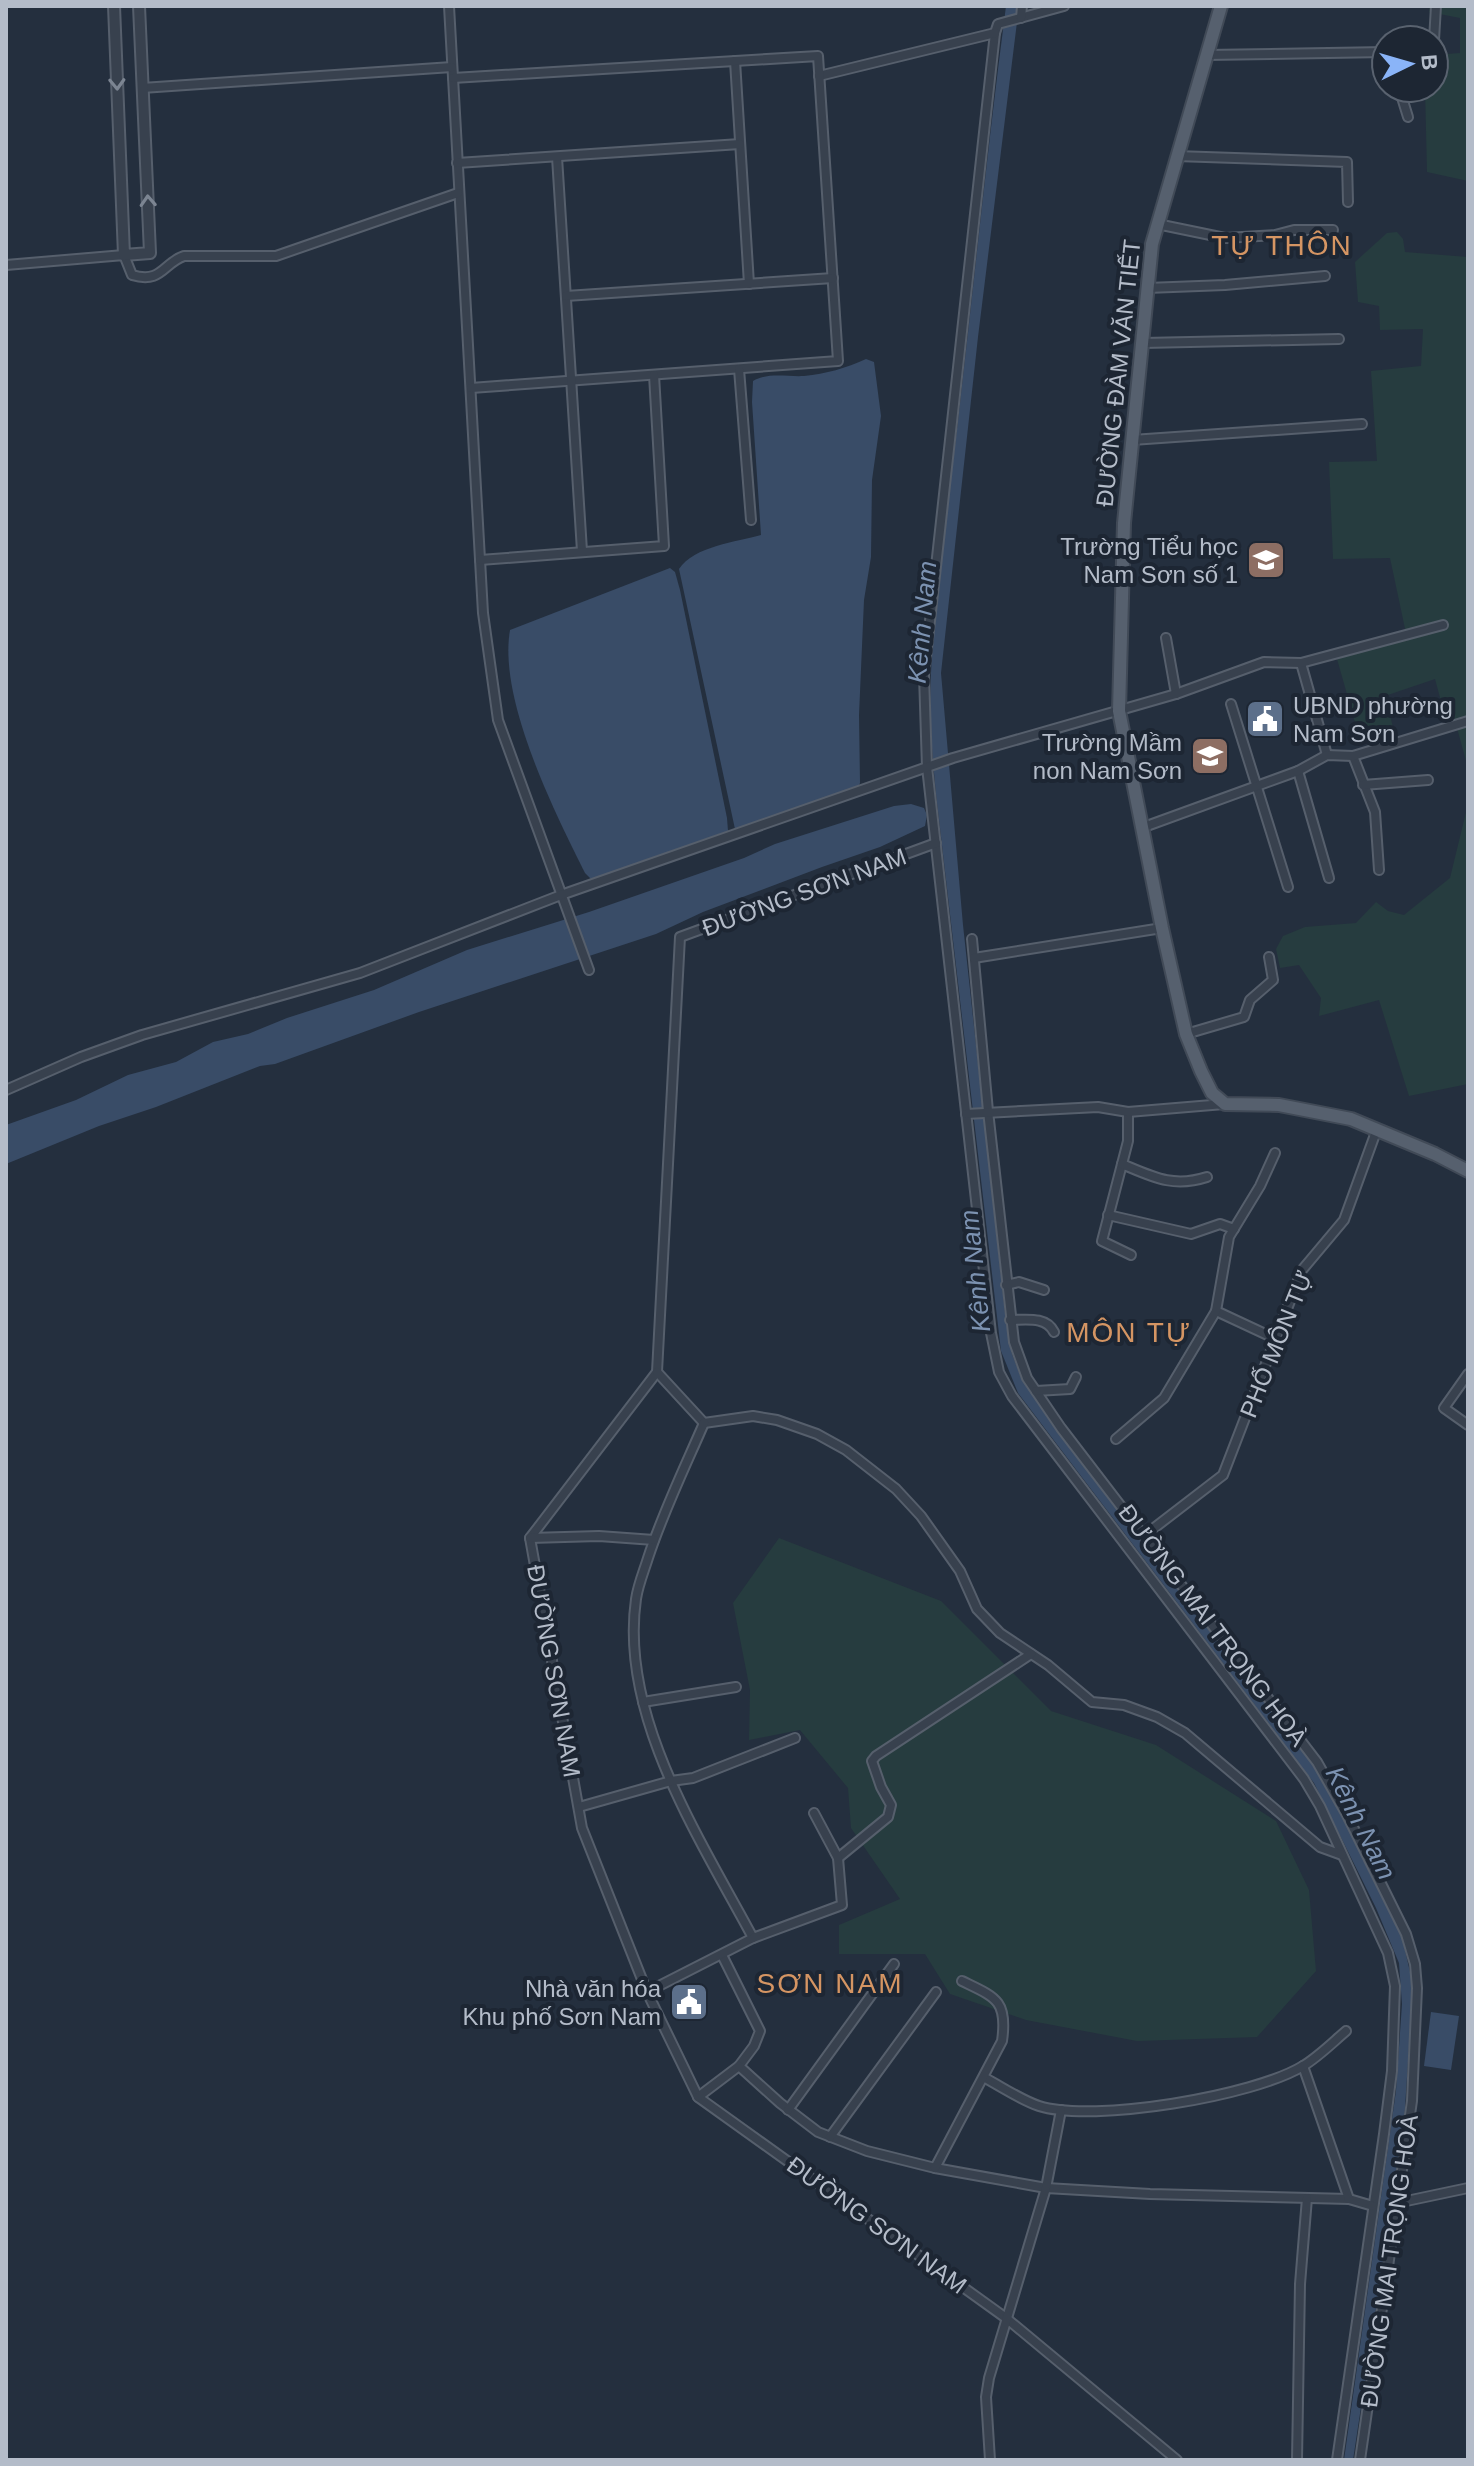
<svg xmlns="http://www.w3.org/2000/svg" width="1474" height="2466" font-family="Arial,sans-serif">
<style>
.green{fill:#263c3f}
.water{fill:#394c67}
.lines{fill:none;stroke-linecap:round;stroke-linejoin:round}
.minor-casing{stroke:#565f6c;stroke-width:12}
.tertiary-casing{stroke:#565f6c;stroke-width:14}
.primary-casing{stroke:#414a57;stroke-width:16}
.minor{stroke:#38414e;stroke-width:8}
.tertiary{stroke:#38414e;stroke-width:10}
.primary{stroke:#56606e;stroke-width:12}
.oneway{stroke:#7c8592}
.labels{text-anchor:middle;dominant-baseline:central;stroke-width:8;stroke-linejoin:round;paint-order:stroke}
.street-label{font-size:24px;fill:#b4bcc9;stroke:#1d2633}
.poi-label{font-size:24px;fill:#b4bcc9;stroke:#1d2633;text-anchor:end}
.water-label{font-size:26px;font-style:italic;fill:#7c92b1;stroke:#1d2633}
.quarter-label{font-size:28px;letter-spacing:2px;fill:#d59563;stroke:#1d2633}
</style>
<rect width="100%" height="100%" fill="#242f3e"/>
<g class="green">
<polygon points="1430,6 1468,6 1468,181 1427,172 1425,88 1434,88 1434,55 1460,53 1460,18 1429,12"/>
<polygon points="1397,232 1403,239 1405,252 1468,257 1468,1084 1409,1096 1379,1000 1319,1016 1321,998 1299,965 1280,968 1276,949 1283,936 1305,927 1356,923 1376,902 1388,911 1404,915 1450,878 1468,804 1468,768 1452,710 1442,705 1435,679 1385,696 1394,731 1360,740 1337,659 1407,638 1390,558 1333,559 1329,462 1377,461 1371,371 1421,366 1423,329 1380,330 1379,306 1358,302 1355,262 1387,233"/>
<polygon points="779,1538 941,1601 1051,1711 1156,1745 1276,1821 1309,1890 1316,1971 1257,2037 1137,2041 1026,2020 950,1994 925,1954 839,1954 839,1925 900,1899 851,1828 848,1788 800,1730 749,1740 750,1690 733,1603"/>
</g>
<g class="water">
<path d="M1006 6H1019L978 337 941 673 963 925 1006 1322 1012 1354 1022 1380 1322 1777 1402 1937 1413 1985 1404 2123 1353 2460H1344L1396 2091 1402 2004 1399 1963 1376 1908 1314 1783 1018 1393 1001 1351 936 794C932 754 929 713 931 673 935 589 948 504 958 421 974 282 988 144 1006 6Z"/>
<path d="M866 359 874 362 881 416 872 480 871 557 864 600 859 715 860 783 858 787 737 831 735 829 679 569C694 546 737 542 761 535L752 402 753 381C768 372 787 377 804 376 826 374 846 368 866 359Z"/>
<path d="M670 568 675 572 680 590 727 818 728 831 591 879 585 873C554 811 498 699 510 630Z"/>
<polygon points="911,804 924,808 927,815 925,826 880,847 822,867 703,912 656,934 419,1012 275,1064 260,1066 156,1107 99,1126 6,1164 6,1125 76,1100 128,1075 176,1062 213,1042 248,1034 287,1018 374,990 467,950 589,912 744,858 775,844 894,806"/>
<polygon points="1431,2012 1459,2016 1451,2070 1424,2066"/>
</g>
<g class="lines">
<g class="minor-casing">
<g id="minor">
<polyline points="449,6 483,613 498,720 589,970"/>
<polyline points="1064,6 998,24 995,33 924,675 927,767 991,1333 999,1372 1012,1396 1304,1779 1320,1806 1388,1953 1395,1986 1392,2071 1384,2134 1337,2460"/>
<polyline points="1021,18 1022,6"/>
<polyline points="1434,40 1436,6"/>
<polyline points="1206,55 1386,52"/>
<polyline points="735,61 749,284"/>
<polyline points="819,76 995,33"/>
<polyline points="453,78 818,56 838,361 471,388"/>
<polyline points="142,88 452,67"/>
<polyline points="1399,88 1408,117"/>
<polyline points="1176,156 1347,162 1348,202"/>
<polyline points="557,157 582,551"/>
<polyline points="457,163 740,144"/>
<polyline points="1157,224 1225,238 1275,235 1294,230 1333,230"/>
<path d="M6 265 124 255 132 275C162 284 163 263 184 256H276L458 193"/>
<polyline points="1147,288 1225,285 1325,276"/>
<polyline points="566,296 833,278"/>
<polyline points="1143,343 1339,339"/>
<polyline points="739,369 751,520"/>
<polyline points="1132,440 1362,424"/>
<polyline points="480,560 664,546 654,375"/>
<polyline points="1166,638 1176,694"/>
<polyline points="1301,663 1327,755"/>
<polyline points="1231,704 1288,887"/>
<polyline points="1353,756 1375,812 1379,870"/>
<polyline points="1298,771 1329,878"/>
<polyline points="1363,785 1428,780"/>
<polyline points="1144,827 1298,771 1327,755 1353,756 1468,721"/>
<polyline points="936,843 680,937 657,1372 530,1538 582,1828 647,1992 698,2097 1006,2318 1177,2460"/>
<polyline points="972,939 988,1111 1014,1342 1027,1378 1061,1428 1317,1762 1347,1815 1406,1934 1415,1964 1417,1988 1412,2101 1360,2460"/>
<polyline points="974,958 1162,928"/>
<polyline points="1186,1034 1244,1017 1250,1000 1273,980 1269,957"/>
<polyline points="6,1090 81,1057 142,1035 360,973 561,895 953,758 1176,694 1264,662 1301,663 1443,625"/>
<polyline points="1128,1112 1128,1141 1102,1241 1131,1255"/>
<polyline points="966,1114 1098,1107 1128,1112 1224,1104"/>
<path d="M1122 1164C1153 1177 1173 1188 1207 1177"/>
<polyline points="1108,1215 1191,1234 1220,1224 1234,1229"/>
<polyline points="1006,1285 1019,1282 1044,1290"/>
<polyline points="1216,1311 1276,1339"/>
<path d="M1010 1320C1026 1320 1046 1316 1054 1332"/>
<polyline points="657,1372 704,1423"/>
<polyline points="1468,1374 1444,1408 1468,1425"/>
<polyline points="1036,1391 1070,1389 1076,1377"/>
<polyline points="704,1423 753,1416 777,1420 817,1434 846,1450 896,1489 921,1516 960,1571 977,1609 1000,1633 1048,1665 1092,1702 1124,1705 1157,1717 1185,1733 1320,1847 1342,1855"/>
<path d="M704 1423C685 1467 663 1512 648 1558 644 1571 638 1585 636 1599 619 1716 700 1839 753 1938"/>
<polyline points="1116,1439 1164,1398 1216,1311 1229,1237 1260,1186 1275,1153"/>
<polyline points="1145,1535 1223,1475 1302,1270 1344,1220 1377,1129"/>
<polyline points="530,1538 599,1536 654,1540"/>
<polyline points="643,1702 736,1687"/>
<polyline points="579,1807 671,1781 693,1778 795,1738"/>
<polyline points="838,1858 888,1817 891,1805 881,1787 872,1761 876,1756 1031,1654"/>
<polyline points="722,1955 760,2031 754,2046 739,2066 780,2103 818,2132 867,2151 935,2168 1046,2188 1150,2194 1349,2199 1373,2206"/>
<polyline points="647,1992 753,1938 842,1905 838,1858 814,1813"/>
<polyline points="1303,2066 1349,2199"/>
<path d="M985 2078C1002 2087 1021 2100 1039 2106 1093 2123 1254 2096 1303 2066 1318 2057 1332 2043 1346 2031"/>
<polyline points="698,2097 739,2066"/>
<polyline points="788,2110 894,1964"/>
<polyline points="830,2137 936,1992"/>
<path d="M935 2168 1002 2041C1008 2000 995 1997 962 1981"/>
<polyline points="1397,2203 1468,2188"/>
<polyline points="990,2460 986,2397 989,2378 1046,2188 1061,2110"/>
<polyline points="1297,2460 1300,2284 1307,2198"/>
</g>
</g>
<g class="tertiary-casing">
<polyline id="tertiary" points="114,6 124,255 150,253 139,6"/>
</g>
<g class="primary-casing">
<polyline id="primary" points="1221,6 1152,244 1124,523 1119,711 1162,928 1186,1034 1201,1071 1212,1093 1225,1104 1279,1105 1351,1119 1435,1154 1468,1171"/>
</g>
<use href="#minor" class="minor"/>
<use href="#tertiary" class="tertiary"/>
<use href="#primary" class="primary"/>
</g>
<defs><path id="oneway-chevron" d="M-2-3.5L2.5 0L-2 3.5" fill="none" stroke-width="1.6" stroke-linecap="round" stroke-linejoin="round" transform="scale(2)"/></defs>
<g class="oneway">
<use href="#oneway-chevron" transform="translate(117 84) rotate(88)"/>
<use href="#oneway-chevron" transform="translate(148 201) rotate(-93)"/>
</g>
<defs>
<g id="school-square" transform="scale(2)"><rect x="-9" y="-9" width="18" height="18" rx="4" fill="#8d6e63" stroke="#1d2633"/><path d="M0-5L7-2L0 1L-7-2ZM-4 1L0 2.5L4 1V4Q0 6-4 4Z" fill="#fff"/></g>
<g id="civic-square" transform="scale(2)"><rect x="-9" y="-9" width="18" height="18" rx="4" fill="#5c6f8a" stroke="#1d2633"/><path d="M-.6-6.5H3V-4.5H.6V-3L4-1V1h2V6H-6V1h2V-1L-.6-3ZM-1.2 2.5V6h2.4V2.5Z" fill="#fff"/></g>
</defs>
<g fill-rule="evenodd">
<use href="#school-square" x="1266" y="560"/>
<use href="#civic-square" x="1265" y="719"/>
<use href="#school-square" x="1210" y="756"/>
<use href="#civic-square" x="689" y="2002"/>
</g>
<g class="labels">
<g class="street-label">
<text transform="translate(1118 373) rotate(-84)">ĐƯỜNG ĐÀM VĂN TIẾT</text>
<text transform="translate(804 892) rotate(-20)">ĐƯỜNG SƠN NAM</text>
<text transform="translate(1276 1344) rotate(-68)">PHỐ MÔN TỰ</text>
<text transform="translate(1213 1625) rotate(53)">ĐƯỜNG MAI TRỌNG HOÀ</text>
<text transform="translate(554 1671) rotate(80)">ĐƯỜNG SƠN NAM</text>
<text transform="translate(877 2225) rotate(36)">ĐƯỜNG SƠN NAM</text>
<text transform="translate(1389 2261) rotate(-82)">ĐƯỜNG MAI TRỌNG HOÀ</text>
</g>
<g class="poi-label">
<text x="1238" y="546">Trường Tiểu học<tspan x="1238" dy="28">Nam Sơn số 1</tspan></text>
<text x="1293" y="705" text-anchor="start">UBND phường<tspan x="1293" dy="28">Nam Sơn</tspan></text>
<text x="1182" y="742">Trường Mầm<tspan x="1182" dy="28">non Nam Sơn</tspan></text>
<text x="661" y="1988">Nhà văn hóa<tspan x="661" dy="28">Khu phố Sơn Nam</tspan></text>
</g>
<g class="water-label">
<text transform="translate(922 622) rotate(-85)">Kênh Nam</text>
<text transform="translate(975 1271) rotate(-96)">Kênh Nam</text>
<text transform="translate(1361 1823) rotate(63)">Kênh Nam</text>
</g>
<g class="quarter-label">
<text x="1282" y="245">TỰ THÔN</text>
<text x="1129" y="1332">MÔN TỰ</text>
<text x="830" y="1983">SƠN NAM</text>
</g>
</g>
<rect width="1474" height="2466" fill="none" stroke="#b4bcc9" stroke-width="16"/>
<g transform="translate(1410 64) rotate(85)"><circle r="38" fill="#1d2633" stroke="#59626f" stroke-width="2"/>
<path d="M0-6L14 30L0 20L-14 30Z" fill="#8ab4f8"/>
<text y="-12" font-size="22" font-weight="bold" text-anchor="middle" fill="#b4bcc9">B</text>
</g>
</svg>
